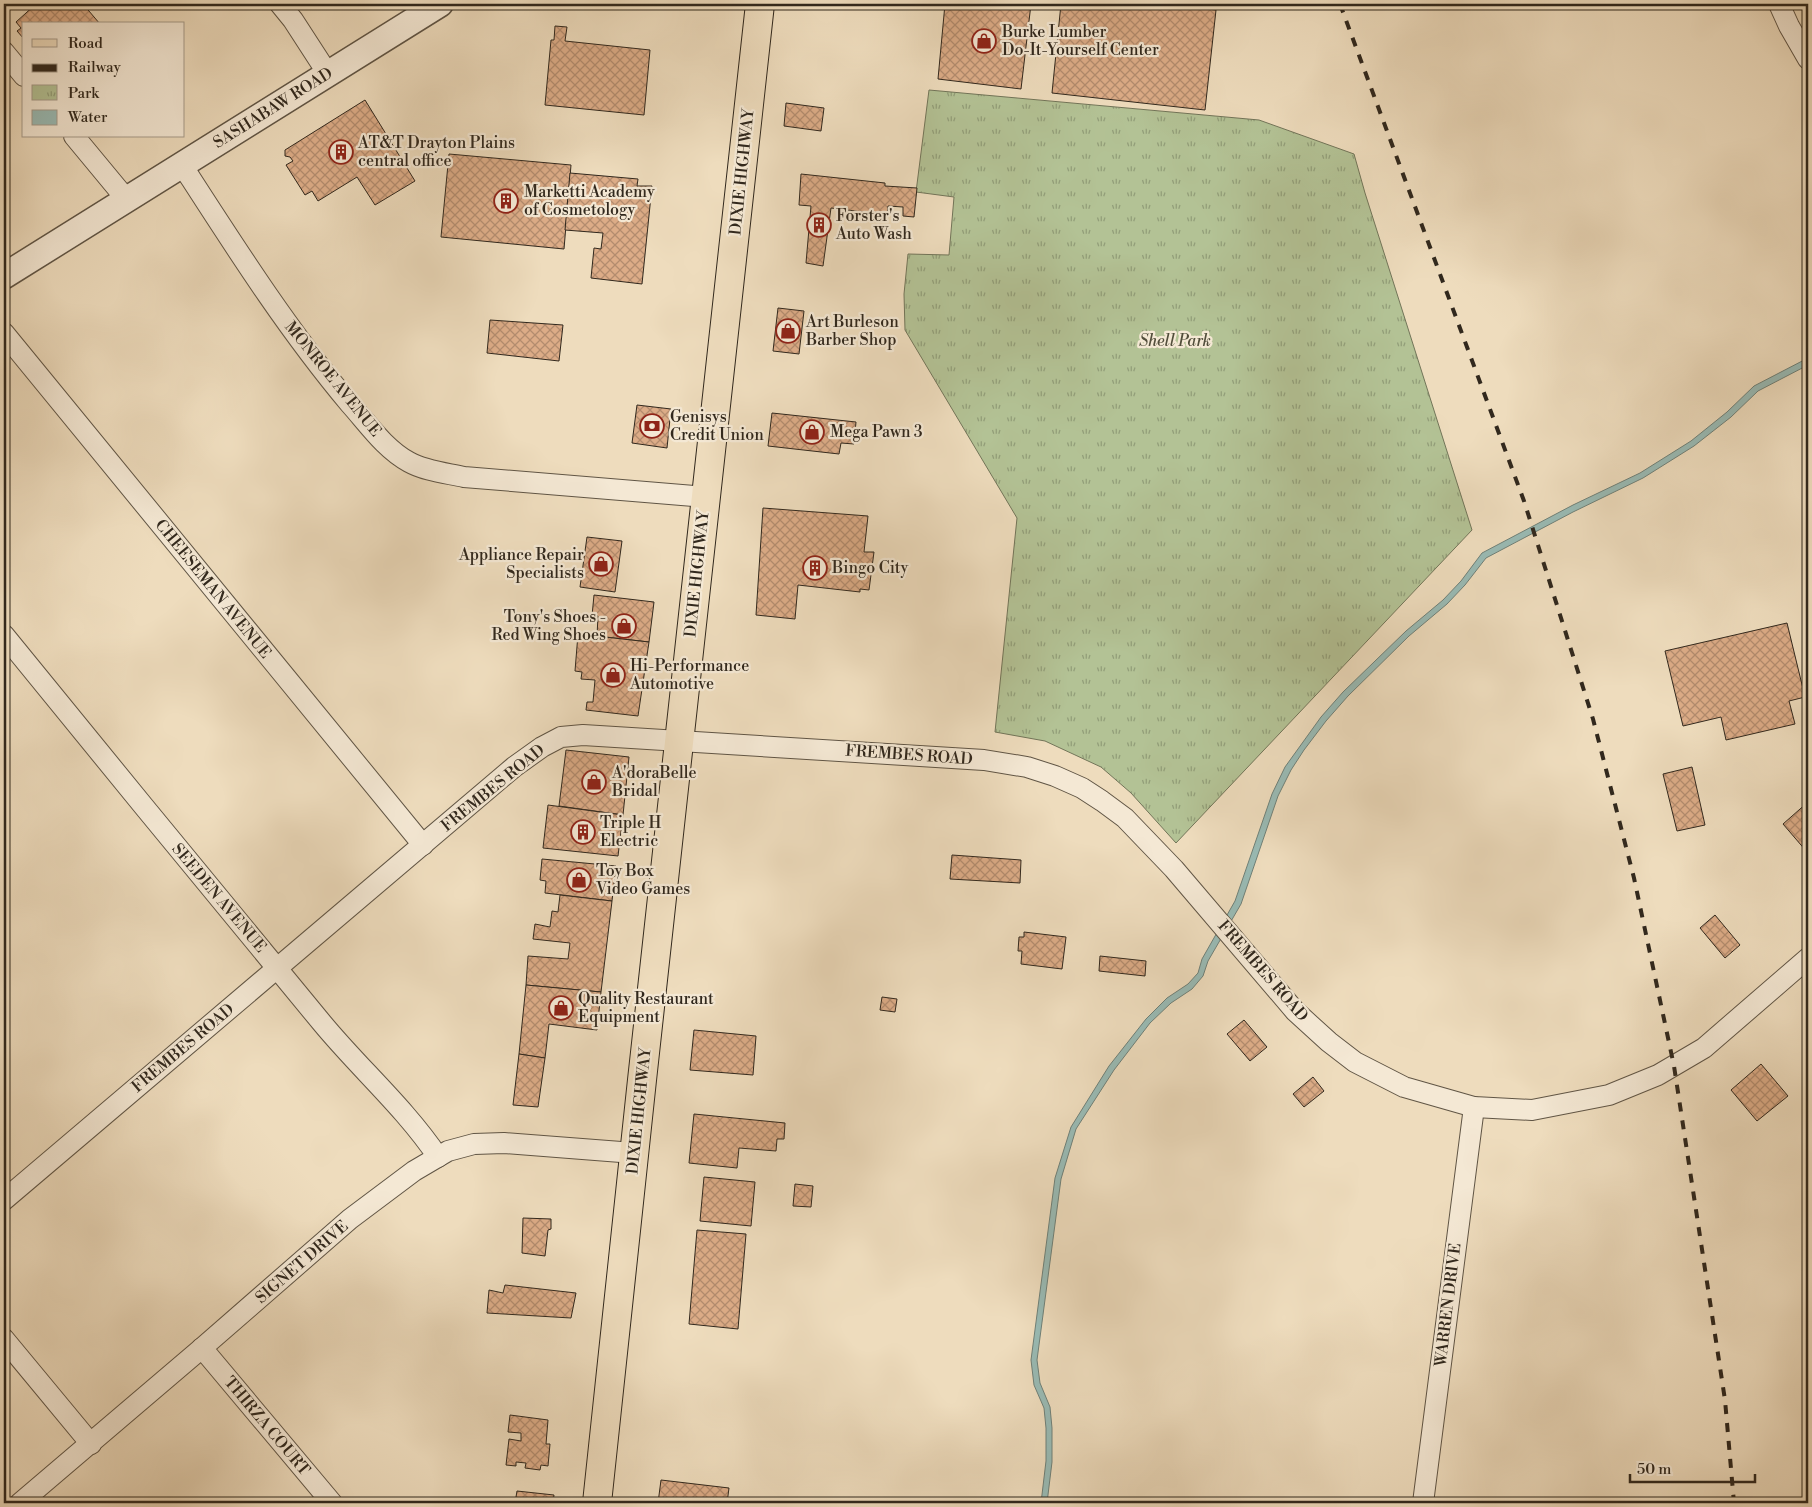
<svg xmlns="http://www.w3.org/2000/svg" width="1812" height="1507" font-family="'Libre Bodoni',serif">
<style>
.park{fill:url(#park-tufts);stroke:#727559}
.water{fill:#99bbb5;stroke:#6f8078}
.building{fill:url(#building-cross-hatch);stroke:#31281d}
.lines{fill:none;stroke-linecap:round;stroke-linejoin:round}
.minor-casing{stroke:#605545;stroke-width:22}
.tertiary-casing{stroke:#605545;stroke-width:28}
.primary-casing{stroke:#31281d;stroke-width:30}
.minor{stroke:#f4e8d4;stroke-width:20}
.tertiary{stroke:#f4e8d4;stroke-width:25}
.primary{stroke:#eedcbd;stroke-width:28}
.rail{stroke:#31281d;stroke-width:4;stroke-dasharray:9 9;stroke-linecap:butt}
.labels{text-anchor:middle;dominant-baseline:central;stroke-width:4.5;stroke-linejoin:round;paint-order:stroke}
.poi-label{font-size:16px;fill:#31281d;stroke:#f4e8d4;text-anchor:start}
.street-label{font-size:16px;fill:#31281d;stroke:#f4e8d4}
.park-label{font-size:16px;font-style:italic;fill:#524e3b;stroke:#f4e8d4}
</style>
<defs>
<pattern id="park-tufts" width="24" height="20" patternUnits="userSpaceOnUse" patternTransform="scale(1.25)"><rect width="24" height="20" fill="#b3c295"/><path d="M3 7l-1-3M5 7V3M7 7l1-3M15 17l-1-3M17 17v-4M19 17l1-3" fill="none" stroke="#929e79"/></pattern>
<pattern id="building-cross-hatch" width="8" height="8" patternUnits="userSpaceOnUse" patternTransform="scale(1.25)"><rect width="8" height="8" fill="#dcac87"/><path d="M0 0l8 8M0 8l8-8" fill="none" stroke="#b38c6e"/></pattern>
</defs>
<rect width="100%" height="100%" fill="#eedcbd"/>
<filter id="stains"><feTurbulence type="fractalNoise" baseFrequency=".004" numOctaves="4"/><feColorMatrix values="0 0 0 0 .2 0 0 0 0 .09 0 0 0 0 .02 0 0 0 .5 -.17"/></filter>
<radialGradient id="worn" r=".72"><stop offset=".6" stop-color="#630" stop-opacity="0"/><stop offset="1" stop-color="#630" stop-opacity=".3"/></radialGradient>
<polygon class="park" points="929,90 1259,120 1354,154 1365,193 1472,530 1176,843 1131,793 1101,767 1045,741 995,732 1017,518 905,330 904,294 908,254 949,255 954,197 916,192"/>
<polygon class="water" points="1808,358 1808,365 1758,391 1731,417 1694,446 1643,478 1573,512 1486,558 1465,585 1447,604 1409,636 1348,696 1326,721 1304,750 1291,770 1278,796 1241,904 1208,961 1203,976 1192,989 1171,1003 1150,1023 1114,1070 1076,1129 1061,1179 1037,1360 1040,1383 1050,1407 1052,1428 1052,1462 1047,1503 1041,1503 1046,1461 1046,1428 1044,1408 1034,1385 1031,1360 1055,1178 1071,1127 1109,1066 1146,1019 1167,998 1188,984 1198,973 1202,959 1235,901 1272,794 1285,767 1321,717 1343,692 1406,631 1443,600 1461,581 1482,553 1573,505 1640,473 1691,441 1727,412 1754,386"/>
<g class="building">
<polygon points="36,4 83,4 100,24 24,24 24,39 17,31 21,28 16,22"/>
<polygon points="945,4 1031,4 1021,89 938,79"/>
<polygon points="1061,4 1161,4 1216,10 1205,110 1052,93"/>
<polygon points="555,26 567,27 565,41 650,50 644,115 545,105 551,40 554,40"/>
<polygon points="365,100 415,181 375,205 357,177 318,201 312,191 305,195 286,165 293,161 290,157 285,156 285,150"/>
<polygon points="786,103 824,108 821,131 784,126"/>
<polygon points="449,154 571,165 564,249 441,237"/>
<polygon points="570,173 638,179 637,186 652,186 642,284 591,278 594,248 601,249 603,233 565,230"/>
<polygon points="801,174 885,183 885,186 917,188 914,217 903,216 903,207 888,206 887,215 831,208 823,266 806,263 811,206 799,205"/>
<polygon points="778,308 804,311 799,354 773,351"/>
<polygon points="490,320 563,325 559,361 487,353"/>
<polygon points="637,405 671,409 667,448 632,443"/>
<polygon points="772,413 856,422 854,444 841,443 839,454 768,446"/>
<polygon points="763,508 868,516 864,552 874,552 869,590 860,589 860,592 798,585 795,619 756,615"/>
<polygon points="587,537 622,541 615,592 580,587"/>
<polygon points="594,595 654,602 649,642 597,636 598,616 592,616"/>
<polygon points="1787,623 1805,697 1789,701 1795,724 1726,740 1721,717 1683,726 1665,651"/>
<polygon points="578,634 649,642 638,716 586,710 587,702 593,702 595,680 581,679 582,672 575,671"/>
<polygon points="566,750 629,757 623,815 559,806"/>
<polygon points="1692,767 1705,825 1677,831 1663,774"/>
<polygon points="1808,802 1808,852 1807,852 1783,824"/>
<polygon points="548,805 623,815 618,856 543,848"/>
<polygon points="952,855 1021,860 1020,883 950,879"/>
<polygon points="542,859 616,866 612,901 545,893 546,881 540,880"/>
<polygon points="560,895 612,901 601,992 526,985 528,956 568,959 570,943 533,939 535,924 550,927 552,911 558,912"/>
<polygon points="1715,915 1740,945 1725,958 1700,928"/>
<polygon points="1024,932 1066,937 1062,969 1021,964 1022,951 1018,951 1019,937 1024,937"/>
<polygon points="1100,956 1146,961 1145,976 1099,971"/>
<polygon points="526,985 601,992 597,1030 549,1024 545,1058 519,1054"/>
<polygon points="882,997 897,999 895,1012 880,1010"/>
<polygon points="1244,1020 1267,1047 1250,1061 1227,1034"/>
<polygon points="694,1030 756,1036 753,1075 690,1070"/>
<polygon points="519,1054 545,1058 538,1107 513,1105"/>
<polygon points="1761,1064 1788,1096 1757,1121 1731,1090"/>
<polygon points="1313,1077 1324,1091 1304,1107 1293,1094"/>
<polygon points="694,1114 785,1123 784,1139 777,1139 776,1151 739,1148 737,1168 689,1163"/>
<polygon points="704,1177 755,1182 751,1226 700,1221"/>
<polygon points="795,1184 813,1186 811,1207 793,1206"/>
<polygon points="523,1218 551,1219 551,1229 548,1230 545,1256 522,1253"/>
<polygon points="697,1230 746,1234 738,1329 689,1324"/>
<polygon points="505,1285 576,1293 571,1318 487,1313 489,1290 503,1293"/>
<polygon points="510,1415 548,1420 546,1444 550,1444 548,1466 541,1465 540,1470 525,1468 526,1463 516,1462 516,1466 506,1465 509,1439 521,1441 521,1433 508,1432"/>
<polygon points="661,1480 729,1488 727,1503 658,1503"/>
<polygon points="517,1491 554,1495 553,1503 515,1503"/>
</g>
<g class="lines">
<g class="minor-casing">
<g id="minor">
<polyline points="280,4 293,20 328,74"/>
<polyline points="1779,4 1789,26 1808,59"/>
<polyline points="4,52 24,76"/>
<polyline points="74,136 127,200"/>
<path d="M182 165C235 247 287 329 350 404 368 424 385 449 409 462 425 471 446 473 464 477L706 497"/>
<polyline points="4,333 423,845"/>
<path d="M4 635C109 765 216 894 322 1023 360 1069 405 1108 438 1157"/>
<polyline points="4,1200 514,767 542,747 561,737 583,735 984,760 1027,767 1055,776 1082,788 1102,801 1125,818 1174,869 1295,1011 1329,1042 1355,1062 1404,1087 1474,1107 1532,1110 1609,1095 1658,1075 1704,1048 1808,958"/>
<polyline points="4,1339 91,1444"/>
<polyline points="202,1348 332,1503"/>
<polyline points="20,1503 202,1348 350,1219 414,1171 448,1151 474,1144 504,1143 634,1153"/>
<polyline points="1423,1503 1474,1107"/>
</g>
</g>
<g class="tertiary-casing">
<polyline id="tertiary" points="4,276 440,4"/>
</g>
<g class="primary-casing">
<polyline id="primary" points="597,1503 642,1080 760,4"/>
</g>
<use href="#minor" class="minor"/>
<use href="#tertiary" class="tertiary"/>
<use href="#primary" class="primary"/>
<polyline class="rail" points="1340,4 1524,501 1593,719 1634,878 1674,1066 1725,1400 1734,1503"/>
</g>
<defs>
<g id="shop-ring" transform="scale(1.25)"><circle r="9.5" fill="#f4e8d4" stroke="#8f2418" stroke-width="1.5"/><path d="M-5-2.5h2.3a2.7 3.5 0 0 1 5.4 0H5L5.5 6h-11ZM-1.5-2.5h3a1.5 2.3 0 0 0-3 0Z" fill="#8f2418"/></g>
<g id="building-ring" transform="scale(1.25)"><circle r="9.5" fill="#f4e8d4" stroke="#8f2418" stroke-width="1.5"/><path d="M-4-6H4V6H1V3H-1V6H-4ZM-2.5-4.3h1.7v1.8h-1.7ZM.8-4.3h1.7v1.8H.8ZM-2.5-1h1.7V.8h-1.7ZM.8-1h1.7V.8H.8Z" fill="#8f2418"/></g>
<g id="bank-ring" transform="scale(1.25)"><circle r="9.5" fill="#f4e8d4" stroke="#8f2418" stroke-width="1.5"/><path d="M-6-4H6V4H-6ZM0-2.3a2.3 2.3 0 1 0 0 4.6a2.3 2.3 0 1 0 0-4.6Z" fill="#8f2418"/></g>
</defs>
<g fill-rule="evenodd">
<use href="#shop-ring" x="984" y="41"/>
<use href="#building-ring" x="341" y="152"/>
<use href="#building-ring" x="506" y="201"/>
<use href="#building-ring" x="819" y="225"/>
<use href="#shop-ring" x="788" y="331"/>
<use href="#bank-ring" x="652" y="426"/>
<use href="#shop-ring" x="812" y="432"/>
<use href="#shop-ring" x="601" y="564"/>
<use href="#building-ring" x="815" y="568"/>
<use href="#shop-ring" x="624" y="626"/>
<use href="#shop-ring" x="613" y="675"/>
<use href="#shop-ring" x="594" y="782"/>
<use href="#building-ring" x="583" y="832"/>
<use href="#shop-ring" x="579" y="880"/>
<use href="#shop-ring" x="561" y="1008"/>
</g>
<g class="labels">
<g class="poi-label">
<text x="1002" y="32">Burke Lumber<tspan x="1002" dy="18">Do-It-Yourself Center</tspan></text>
<text x="358" y="143">AT&amp;T Drayton Plains<tspan x="358" dy="18">central office</tspan></text>
<text x="524" y="192">Marketti Academy<tspan x="524" dy="18">of Cosmetology</tspan></text>
<text x="836" y="216">Forster's<tspan x="836" dy="18">Auto Wash</tspan></text>
<text x="806" y="322">Art Burleson<tspan x="806" dy="18">Barber Shop</tspan></text>
<text x="670" y="417">Genisys<tspan x="670" dy="18">Credit Union</tspan></text>
<text x="830" y="432">Mega Pawn 3</text>
<text x="584" y="555" text-anchor="end">Appliance Repair<tspan x="584" dy="18">Specialists</tspan></text>
<text x="832" y="568">Bingo City</text>
<text x="606" y="617" text-anchor="end">Tony's Shoes -<tspan x="606" dy="18">Red Wing Shoes</tspan></text>
<text x="630" y="666">Hi-Performance<tspan x="630" dy="18">Automotive</tspan></text>
<text x="612" y="773">A'doraBelle<tspan x="612" dy="18">Bridal</tspan></text>
<text x="600" y="823">Triple H<tspan x="600" dy="18">Electric</tspan></text>
<text x="596" y="871">Toy Box<tspan x="596" dy="18">Video Games</tspan></text>
<text x="578" y="999">Quality Restaurant<tspan x="578" dy="18">Equipment</tspan></text>
</g>
<g class="street-label">
<text transform="translate(273 108) rotate(-32)">SASHABAW ROAD</text>
<text transform="translate(742 172) rotate(-84)">DIXIE HIGHWAY</text>
<text transform="translate(333 379) rotate(51)">MONROE AVENUE</text>
<text transform="translate(697 574) rotate(-84)">DIXIE HIGHWAY</text>
<text transform="translate(213 589) rotate(51)">CHEESEMAN AVENUE</text>
<text transform="translate(909 755) rotate(4)">FREMBES ROAD</text>
<text transform="translate(493 788) rotate(-39)">FREMBES ROAD</text>
<text transform="translate(219 898) rotate(50)">SEEDEN AVENUE</text>
<text transform="translate(1263 971) rotate(49)">FREMBES ROAD</text>
<text transform="translate(183 1048) rotate(-40)">FREMBES ROAD</text>
<text transform="translate(639 1111) rotate(-84)">DIXIE HIGHWAY</text>
<text transform="translate(302 1262) rotate(-41)">SIGNET DRIVE</text>
<text transform="translate(1448 1305) rotate(-83)">WARREN DRIVE</text>
<text transform="translate(267 1426) rotate(50)">THIRZA COURT</text>
</g>
<g class="park-label">
<text x="1175" y="341">Shell Park</text>
</g>
</g>
<rect width="1812" height="1507" fill="none" stroke="#eedcbd" stroke-width="20"/>
<rect x="5" y="5" width="1802" height="1497" fill="none" stroke="#31281d" stroke-width="2.5"/>
<rect x="10" y="10" width="1792" height="1487" fill="none" stroke="#31281d"/>
<rect x="22" y="22" width="162" height="115" fill="#f4e8d4" stroke="#a69b8b"/>
<rect x="32" y="39" width="25" height="8" fill="#eedcbd" stroke="#a69b8b"/>
<text x="68" y="48" font-size="15" fill="#31281d">Road</text>
<rect x="32" y="64" width="25" height="8" fill="#31281d" stroke="#a69b8b"/>
<text x="68" y="72" font-size="15" fill="#31281d">Railway</text>
<rect x="32" y="85" width="25" height="15" fill="url(#park-tufts)" stroke="#a69b8b"/>
<text x="68" y="98" font-size="15" fill="#31281d">Park</text>
<rect x="32" y="110" width="25" height="15" fill="#99bbb5" stroke="#a69b8b"/>
<text x="68" y="122" font-size="15" fill="#31281d">Water</text>
<path d="M1630 1474v8h125v-8" fill="none" stroke="#31281d" stroke-width="2.5"/>
<text x="1637" y="1474" font-size="15" fill="#31281d" stroke="#f4e8d4" stroke-width="4" paint-order="stroke">50 m</text>
<rect width="100%" height="100%" filter="url(#stains)"/>
<rect width="100%" height="100%" fill="url(#worn)"/>
</svg>
